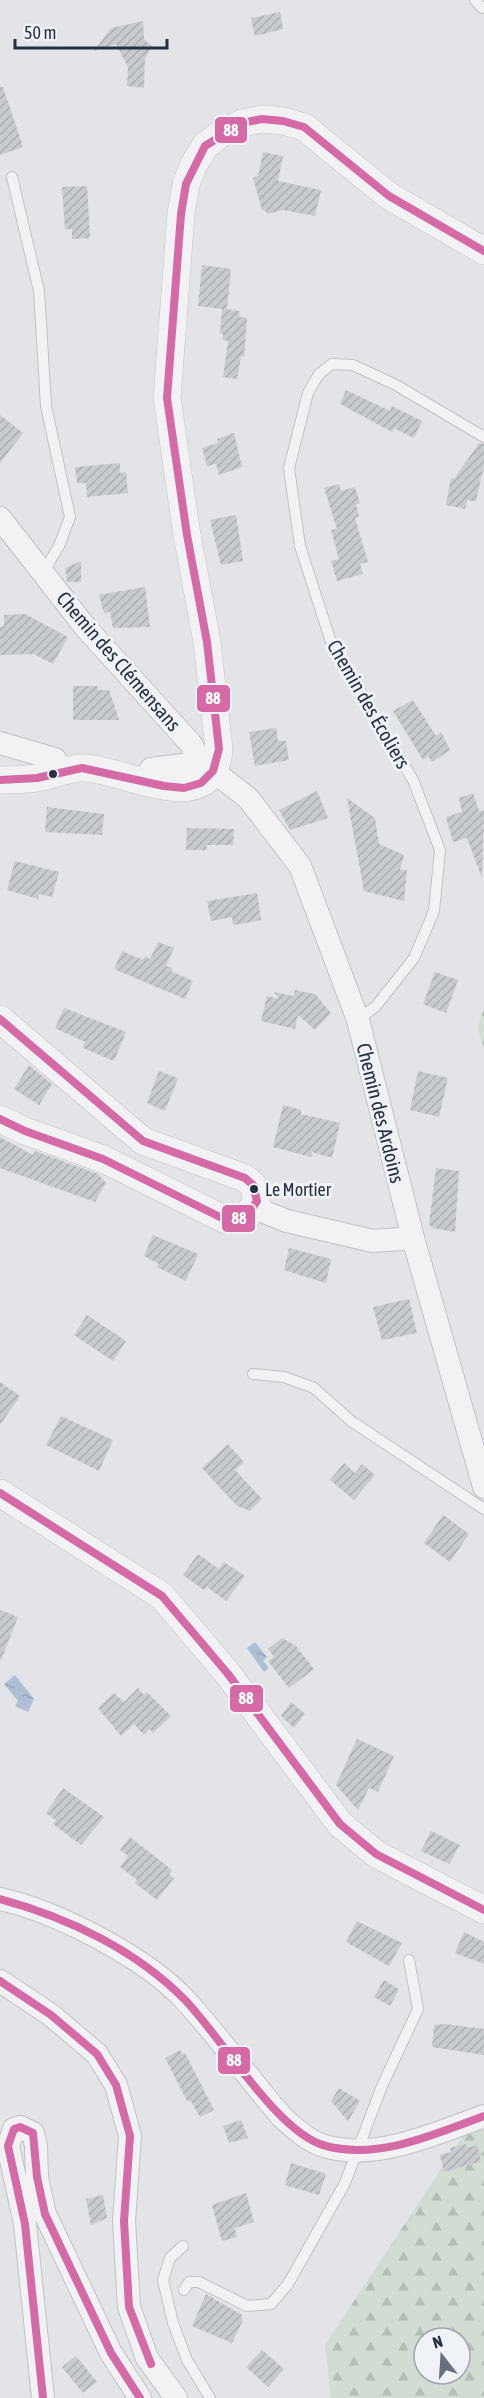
<svg xmlns="http://www.w3.org/2000/svg" width="484" height="2398" font-family="'Asap Condensed',sans-serif">
<style>
.forest{fill:url(#forest-firs);fill-rule:evenodd}
.water{fill:url(#water-ripples)}
.building{fill:url(#building-hatch)}
.lines{fill:none;stroke-linecap:round;stroke-linejoin:round}
.service-casing{stroke:#c0c2c6;stroke-width:12}
.minor-casing{stroke:#c0c2c6;stroke-width:24}
.tertiary-casing{stroke:#c0c2c6;stroke-width:28}
.service{stroke:#f2f2f4;stroke-width:10}
.minor{stroke:#f2f2f4;stroke-width:22}
.tertiary{stroke:#f2f2f4;stroke-width:27}
.bus-1-casing{stroke:#eff2f7;stroke-width:12}
.bus-1{stroke:#d56aa6;stroke-width:8}
.bus-dot{fill:#273043;stroke:#eff2f7;stroke-width:2}
.labels{text-anchor:middle;dominant-baseline:central;stroke-width:6;stroke-linejoin:round;paint-order:stroke}
.bus-label{font-size:18px;fill:#273043;stroke:#eff2f7;text-anchor:start}
.street-label{font-size:20px;fill:#273043;stroke:#eff2f7}
.line-badge{stroke:#eff2f7;stroke-width:2}
.badge-label{font-size:16px;text-anchor:middle;font-weight:bold;fill:#fff}
</style>
<defs>
<pattern id="forest-firs" width="22" height="20" patternUnits="userSpaceOnUse" patternTransform="scale(1.5)"><rect width="22" height="20" fill="#d2dcd2"/><path d="M5 1l3.5 6h-7zM16 11l3.5 6h-7z" fill="#b4bdb6"/></pattern>
<pattern id="water-ripples" width="26" height="14" patternUnits="userSpaceOnUse" patternTransform="scale(1.5)"><rect width="26" height="14" fill="#aebfd5"/><path d="M2 4q2-2 4 0t4 0M15 11q2-2 4 0t4 0" fill="none" stroke="#96a4b8"/></pattern>
<pattern id="building-hatch" width="6" height="6" patternUnits="userSpaceOnUse" patternTransform="scale(1.5)"><rect width="6" height="6" fill="#c8cbce"/><path d="M-1 1l2-2M0 6l6-6M5 7l2-2" fill="none" stroke="#acafb2"/></pattern>
</defs>
<rect width="100%" height="100%" fill="#e2e4e8"/>
<g class="forest">
<polygon points="484,1007 484,1050 478,1028"/>
<path d="M484 2123V2398H331L325 2345 462 2137ZM424 2338H460V2374H424Z"/>
</g>
<g class="water">
<polygon points="255,1642 267,1657 263,1661 269,1668 264,1672 247,1648"/>
<polygon points="15,1675 34,1699 28,1712 15,1706 18,1701 4,1684"/>
</g>
<g class="building">
<polygon points="280,12 283,29 255,36 251,18"/>
<polygon points="143,21 144,39 152,46 145,58 144,88 127,86 128,67 116,44 94,51 111,28"/>
<polygon points="0,87 3,87 23,147 0,155"/>
<polygon points="263,152 283,156 278,181 321,190 315,216 283,210 267,214 265,210 262,210 253,178 258,176"/>
<polygon points="87,186 90,238 72,239 72,229 65,229 62,187"/>
<polygon points="202,265 231,269 227,309 223,309 240,311 239,317 247,318 244,357 241,356 237,379 223,377 228,341 223,340 223,334 220,333 222,309 198,306"/>
<polygon points="346,390 390,411 392,406 422,421 414,438 394,428 392,432 340,404"/>
<polygon points="0,415 23,433 0,463"/>
<polygon points="234,433 242,467 219,475 216,464 207,466 202,448 218,443 217,439"/>
<polygon points="479,443 484,444 484,465 476,501 467,500 465,509 446,505 451,478 454,479"/>
<polygon points="120,463 120,473 126,472 128,493 87,497 86,483 77,483 75,467"/>
<polygon points="339,484 341,491 355,487 360,503 356,505 359,517 355,518 368,562 360,564 363,574 337,581 331,561 339,559 331,530 337,529 324,488"/>
<polygon points="236,515 243,561 221,565 210,520"/>
<polygon points="81,561 81,582 67,582 65,568"/>
<polygon points="145,587 150,627 113,628 110,612 104,613 99,595"/>
<polygon points="25,614 68,637 53,664 34,654 0,655 0,627 4,626 4,615"/>
<polygon points="73,686 97,686 98,690 109,690 119,720 73,720"/>
<polygon points="413,700 436,736 441,732 450,750 432,762 428,756 423,760 393,711"/>
<polygon points="276,728 278,741 286,741 289,760 255,766 249,732"/>
<polygon points="317,791 328,818 290,830 279,810"/>
<polygon points="473,793 479,811 484,810 482,878 467,838 453,842 446,817 462,812 459,798"/>
<polygon points="347,798 375,818 379,844 404,855 400,870 407,870 404,901 364,891"/>
<polygon points="47,807 104,814 102,835 45,832"/>
<polygon points="187,828 234,829 233,845 207,845 206,850 186,850"/>
<polygon points="15,861 59,872 52,897 39,894 38,899 7,890"/>
<polygon points="257,893 261,920 233,925 232,917 211,921 207,901"/>
<polygon points="158,942 174,948 166,966 173,968 171,971 193,981 185,999 114,969 122,951 143,960 145,956 150,959"/>
<polygon points="435,972 458,980 446,1013 423,1004"/>
<polygon points="295,990 315,994 331,1013 315,1030 298,1015 295,1029 261,1021 267,996 279,999 274,992 294,996"/>
<polygon points="64,1008 126,1032 114,1061 83,1048 85,1042 55,1028"/>
<polygon points="29,1065 52,1084 39,1105 14,1089"/>
<polygon points="159,1071 178,1078 165,1111 147,1103"/>
<polygon points="418,1071 448,1078 439,1117 410,1110"/>
<polygon points="283,1105 301,1110 301,1114 340,1123 332,1158 312,1152 311,1157 273,1147"/>
<polygon points="0,1137 33,1155 35,1151 98,1174 106,1183 95,1202 0,1168"/>
<polygon points="436,1168 459,1171 455,1232 432,1228 429,1224"/>
<polygon points="153,1235 198,1254 186,1281 157,1267 159,1264 144,1256"/>
<polygon points="289,1248 331,1259 326,1283 284,1270"/>
<polygon points="409,1299 417,1333 382,1340 373,1307"/>
<polygon points="87,1315 126,1341 113,1361 74,1335"/>
<polygon points="0,1382 20,1396 0,1425"/>
<polygon points="61,1416 113,1440 99,1471 46,1445"/>
<polygon points="228,1444 244,1462 235,1470 262,1499 250,1511 236,1505 202,1468"/>
<polygon points="344,1463 355,1473 362,1464 375,1475 354,1500 330,1480"/>
<polygon points="443,1515 469,1534 450,1562 424,1543"/>
<polygon points="198,1554 219,1569 224,1562 245,1576 226,1601 207,1587 204,1590 183,1575"/>
<polygon points="0,1610 18,1617 1,1660 0,1660"/>
<polygon points="282,1638 295,1645 314,1669 289,1688 268,1661 274,1657 268,1649"/>
<polygon points="138,1688 144,1695 147,1692 171,1716 153,1733 150,1729 144,1735 134,1724 121,1736 98,1708 114,1693 124,1702"/>
<polygon points="291,1702 305,1714 294,1728 281,1716"/>
<polygon points="357,1739 394,1756 378,1792 369,1788 358,1810 336,1785"/>
<polygon points="63,1788 104,1817 81,1845 53,1824 56,1820 46,1813"/>
<polygon points="431,1831 460,1845 449,1864 421,1851"/>
<polygon points="130,1837 172,1870 169,1874 174,1878 157,1900 135,1883 137,1880 120,1867 128,1856 120,1850"/>
<polygon points="357,1921 402,1943 389,1966 346,1942"/>
<polygon points="464,1932 484,1942 484,1964 455,1953"/>
<polygon points="384,1980 399,1989 390,2006 374,1997"/>
<polygon points="445,2024 484,2029 484,2055 432,2047 434,2025"/>
<polygon points="180,2050 182,2054 185,2053 214,2110 200,2117 190,2100 187,2101 165,2058"/>
<polygon points="339,2088 360,2101 348,2121 331,2101"/>
<polygon points="241,2120 248,2138 229,2143 223,2126"/>
<polygon points="466,2144 467,2148 477,2145 481,2161 444,2172 440,2155 451,2152 450,2148"/>
<polygon points="291,2163 326,2174 319,2195 285,2185"/>
<polygon points="246,2193 254,2222 235,2228 237,2237 222,2241 212,2205"/>
<polygon points="103,2195 107,2218 91,2225 86,2199"/>
<polygon points="206,2294 242,2315 242,2322 232,2343 192,2326"/>
<polygon points="262,2350 284,2369 268,2387 246,2367"/>
<polygon points="76,2356 97,2382 83,2393 62,2367"/>
</g>
<g class="lines">
<g class="service-casing">
<g id="service">
<polyline points="475,0 482,8"/>
<polyline points="12,177 39,291 46,406 70,517 59,546 44,571"/>
<polyline points="358,1020 376,1006 414,958 434,911 440,850 413,780 331,642 300,546 289,468 308,393 319,374 332,364 353,365 396,385 484,437"/>
<polyline points="253,1374 284,1377 314,1388 351,1421 484,1509"/>
<polyline points="183,2246 170,2258 163,2280 173,2323 187,2360 210,2398"/>
<polyline points="184,2290 189,2282 199,2282 247,2306 271,2304 288,2284 345,2183 382,2086 418,2009 409,1960"/>
</g>
</g>
<g class="minor-casing">
<g id="minor">
<polyline points="0,518 86,628 191,744 196,754 190,764 151,769 142,781"/>
<polyline points="0,743 55,759 60,770"/>
<polyline points="214,772 248,798 300,866 328,940 358,1020 413,1238 484,1487"/>
<polyline points="254,1208 287,1221 373,1241 413,1238"/>
<path d="M0 1899C56 1911 147 1958 186 2001 220 2038 249 2079 282 2117 295 2129 310 2143 328 2147 379 2160 437 2133 484 2116"/>
<polyline points="0,1981 51,2015 97,2054 116,2085 130,2136 124,2221 129,2307 147,2358 176,2398"/>
<polyline points="43,2398 25,2224 8,2146 14,2129 20,2127 33,2133 36,2146 37,2177 45,2214 111,2353 140,2398"/>
</g>
</g>
<g class="tertiary-casing">
<g id="tertiary">
<path d="M0 780C14 780 28 780 42 777 56 774 68 768 82 768 122 767 214 824 219 749L207 642 187 535 167 398 181 214 186 184 193 166 205 146 222 133 242 123 262 119 283 121 304 127 389 196 484 251"/>
<polyline points="0,1019 143,1141 245,1178 253,1185 257,1201 246,1217 226,1220 103,1159 25,1131 0,1119"/>
<polyline points="0,1493 162,1596 228,1674 340,1824 376,1854 484,1910"/>
</g>
</g>
<use href="#service" class="service"/>
<use href="#minor" class="minor"/>
<use href="#tertiary" class="tertiary"/>
<g class="bus-1-casing">
<g id="bus-1">
<polyline points="0,780 37,778 82,768 164,786 184,788 201,783 213,771 219,749 207,642 187,535 167,398 181,214 186,184 205,146 242,123 262,119 283,121 304,127 389,196 484,251"/>
<polyline points="0,1019 143,1141 245,1178 253,1185 257,1201 246,1217 226,1220 103,1159 25,1131 0,1119"/>
<polyline points="0,1493 162,1596 228,1674 340,1824 376,1854 484,1910"/>
<path d="M0 1899C67 1917 136 1950 185 2000 222 2038 278 2134 326 2146 379 2160 435 2134 484 2116"/>
<polyline points="0,1981 51,2015 97,2054 116,2085 130,2136 124,2221 129,2307 151,2364"/>
<polyline points="43,2398 25,2224 8,2146 14,2129 20,2127 33,2133 37,2177 45,2214 111,2353 140,2398"/>
</g>
</g>
<use href="#bus-1" class="bus-1"/>
</g>
<g class="bus-dot">
<circle cx="53" cy="774" r="5"/>
<circle cx="254" cy="1189" r="5"/>
</g>
<g class="labels">
<g class="bus-label">
<text x="265" y="1189">Le Mortier</text>
</g>
<g class="street-label">
<text transform="translate(119 661) rotate(49)">Chemin des Clémensans</text>
<text transform="translate(369 704) rotate(60)">Chemin des Écoliers</text>
<text transform="translate(381 1113) rotate(76)">Chemin des Ardoins</text>
</g>
</g>
<g class="line-badge">
<rect x="214" y="116" width="34" height="28" rx="6" fill="#d56aa6"/>
<rect x="196" y="684" width="35" height="29" rx="6" fill="#d56aa6"/>
<rect x="221" y="1204" width="35" height="29" rx="6" fill="#d56aa6"/>
<rect x="229" y="1684" width="35" height="29" rx="6" fill="#d56aa6"/>
<rect x="217" y="2046" width="34" height="29" rx="6" fill="#d56aa6"/>
</g>
<g class="badge-label">
<text x="231" y="136">88</text>
<text x="213" y="704">88</text>
<text x="239" y="1224">88</text>
<text x="246" y="1704">88</text>
<text x="234" y="2066">88</text>
</g>
<g transform="translate(442 2356) rotate(343)"><circle r="28" fill="#eff2f7" stroke="#9fa4af" stroke-width="1.5"/>
<path d="M0-4.5L10 22L0 15L-10 22Z" fill="#686f7d"/>
<text y="-9" font-size="16" font-weight="bold" text-anchor="middle" fill="#273043">N</text>
</g>
<path d="M15 39v9h152v-9" fill="none" stroke="#273043" stroke-width="3"/>
<text x="24" y="39" font-size="18" fill="#273043" stroke="#eff2f7" stroke-width="4.5" paint-order="stroke">50 m</text>
</svg>
